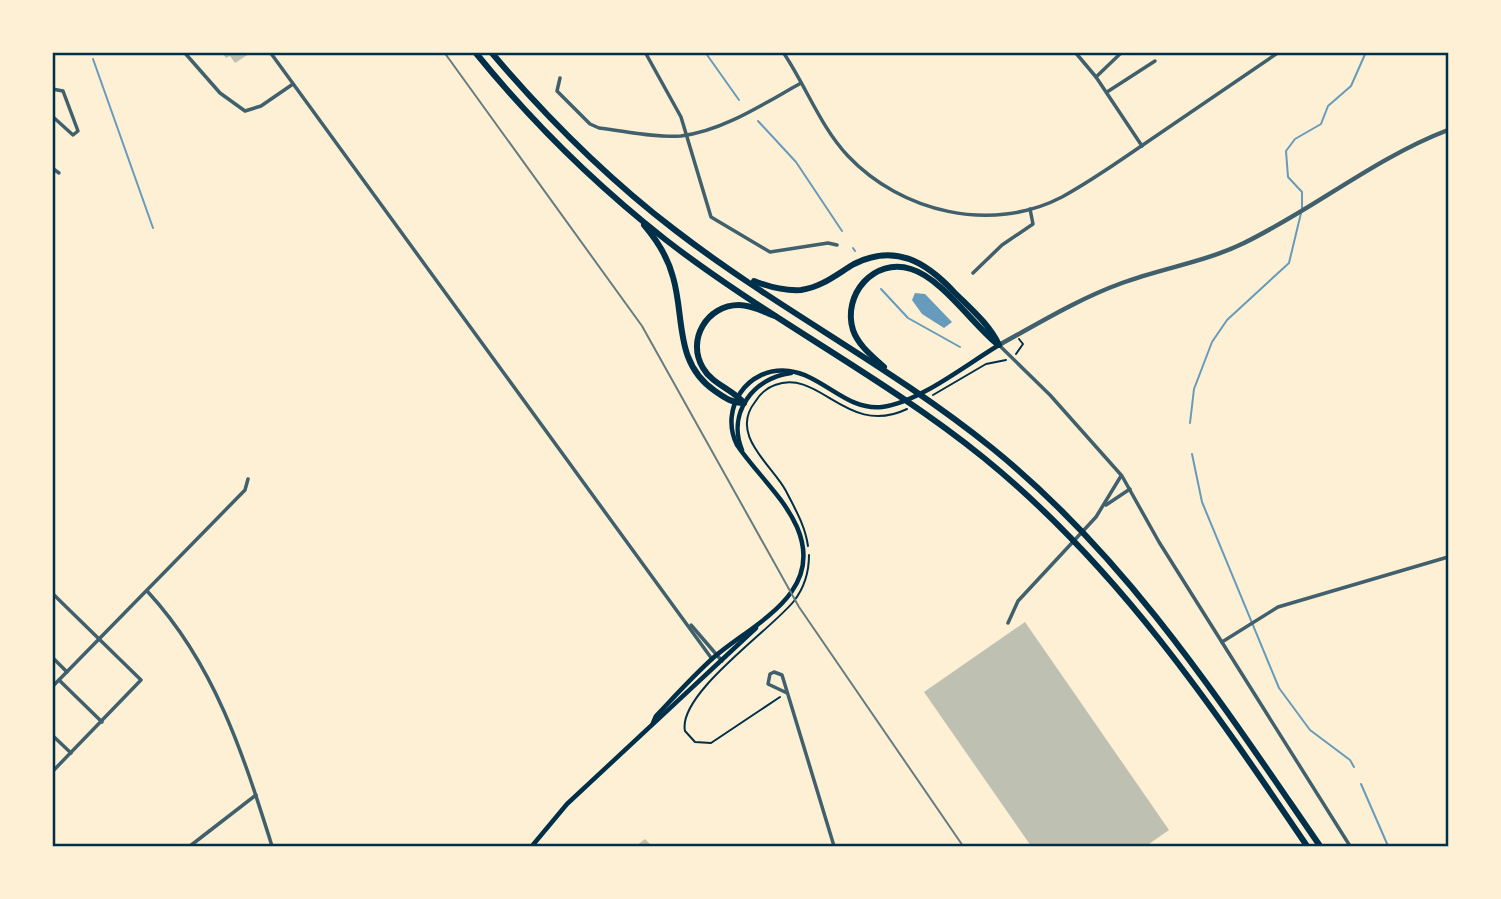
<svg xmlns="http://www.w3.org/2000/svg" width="1501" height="899" font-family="'Nunito Sans',sans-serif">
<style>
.water{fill:#669bbc}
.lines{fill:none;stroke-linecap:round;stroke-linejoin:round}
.stream{stroke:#669bbc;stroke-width:2}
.building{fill:#bec0b2}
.path{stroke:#003049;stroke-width:2}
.minor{stroke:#3f606c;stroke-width:3.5}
.tertiary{stroke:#3f606c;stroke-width:4.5}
.secondary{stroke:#003049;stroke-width:4.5}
.motorway{stroke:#003049;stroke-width:6}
.rail{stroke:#657d81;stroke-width:2}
.neatline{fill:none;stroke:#003049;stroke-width:2.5}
</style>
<rect width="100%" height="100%" fill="#fdf0d5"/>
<polygon class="water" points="915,293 925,294 952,322 944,328 922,314 912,300"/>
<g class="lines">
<g class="stream">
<polyline points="705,52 739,100"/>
<polyline points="93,59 153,228"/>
<polyline points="758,121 796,162 842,231"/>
<polyline points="1302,208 1302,192 1288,177 1286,151 1295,139 1321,124 1328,106 1351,86 1366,52"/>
<polyline points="853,248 855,251"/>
<polyline points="881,289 908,318 960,347"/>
<polyline points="1190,423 1194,389 1212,342 1227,320 1289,263 1301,213"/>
<polyline points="1192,454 1202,502 1279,688 1310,730 1350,760 1354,767"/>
<polyline points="1361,784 1388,846"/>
</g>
</g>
<g class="building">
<polygon points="252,52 235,63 230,56 226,58 223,54"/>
<polygon points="1025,622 1169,830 1146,846 1031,846 924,692"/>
<polygon points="645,839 652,846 636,846"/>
</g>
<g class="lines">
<g class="path">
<polyline points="1016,354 1023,344 1019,339"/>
<polyline points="933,395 986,364 1006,360"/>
<path d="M808 546C805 525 795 509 786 491 772 465 729 435 755 402 760 394 766 388 775 385 820 368 847 438 907 409"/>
<path d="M780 697 711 743 695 742 685 731C677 694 772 629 794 601 804 588 809 571 809 555"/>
</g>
<g class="minor">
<polyline points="184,52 220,93 245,111 261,106 293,84"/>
<polyline points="270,52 712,659"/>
<polyline points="645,52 681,117 711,217 770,252 828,243 837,245"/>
<path d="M783 52C806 86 820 126 848 156 901 212 991 234 1062 197 1095 179 1125 157 1156 136 1197 108 1238 80 1279 52"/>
<polyline points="1075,52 1096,77"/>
<polyline points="1122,52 1096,77 1142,146"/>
<path d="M560 78 557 91 590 124 599 128C625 131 655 138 681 136 723 131 765 103 801 83"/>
<polyline points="52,89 63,91 78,131 73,135 52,116"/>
<polyline points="1107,92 1155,61"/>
<polyline points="52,168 59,173"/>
<polyline points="973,273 1002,245 1033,224 1030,209"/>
<polyline points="1000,346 1050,395 1122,476 1159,542 1350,846"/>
<polyline points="1106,505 1130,489"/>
<path d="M148 592C215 665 243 754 272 846"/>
<polyline points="52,593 141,680 52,772"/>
<polyline points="1008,623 1018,601 1096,517 1121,476"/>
<polyline points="691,625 722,661"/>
<polyline points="1222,642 1278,607 1448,557"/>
<polyline points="52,657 67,672"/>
<polyline points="59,680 102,722"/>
<polyline points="52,687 245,490 248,479"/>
<polyline points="787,693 768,684 770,674 774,672 782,675 834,846"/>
<polyline points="52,735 71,753"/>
<polyline points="190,846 256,795"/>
</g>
<path class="tertiary" d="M999 345C1039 323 1078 299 1122 283 1163 268 1205 262 1244 243 1314 209 1375 158 1448 130"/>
<g class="secondary">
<path d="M742 450C727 413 753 378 791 373"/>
<path d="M653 723 656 716C675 696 693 676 713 658 752 624 826 594 797 527 783 496 756 473 737 445 719 409 747 366 789 371 823 375 846 411 882 407 918 403 967 364 999 345"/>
<polyline points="532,846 567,804 756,628"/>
</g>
<g class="motorway">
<path d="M475 52C531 121 596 185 666 240 768 319 884 377 984 458 1117 566 1212 706 1307 846"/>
<path d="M491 52C547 118 607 178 675 230 776 308 892 367 992 448 1128 558 1222 704 1320 846"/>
<path d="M644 225C656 239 668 258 673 277 685 318 674 363 715 391 725 398 732 403 744 403"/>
<path d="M754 281C769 287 784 291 801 290 822 287 837 274 854 264 895 243 926 262 954 292 971 309 989 324 999 345"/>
<path d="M884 367C872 356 858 345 853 330 842 295 874 257 911 269 941 278 971 322 996 343"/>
<path d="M744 403C732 389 712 384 703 368 686 340 707 305 739 305 752 305 764 312 775 316"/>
</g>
<polyline class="rail" points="444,52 642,326 799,607 963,846"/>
</g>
<rect width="1501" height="899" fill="none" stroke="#fdf0d5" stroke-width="108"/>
<rect x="54" y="54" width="1393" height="791" class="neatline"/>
</svg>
